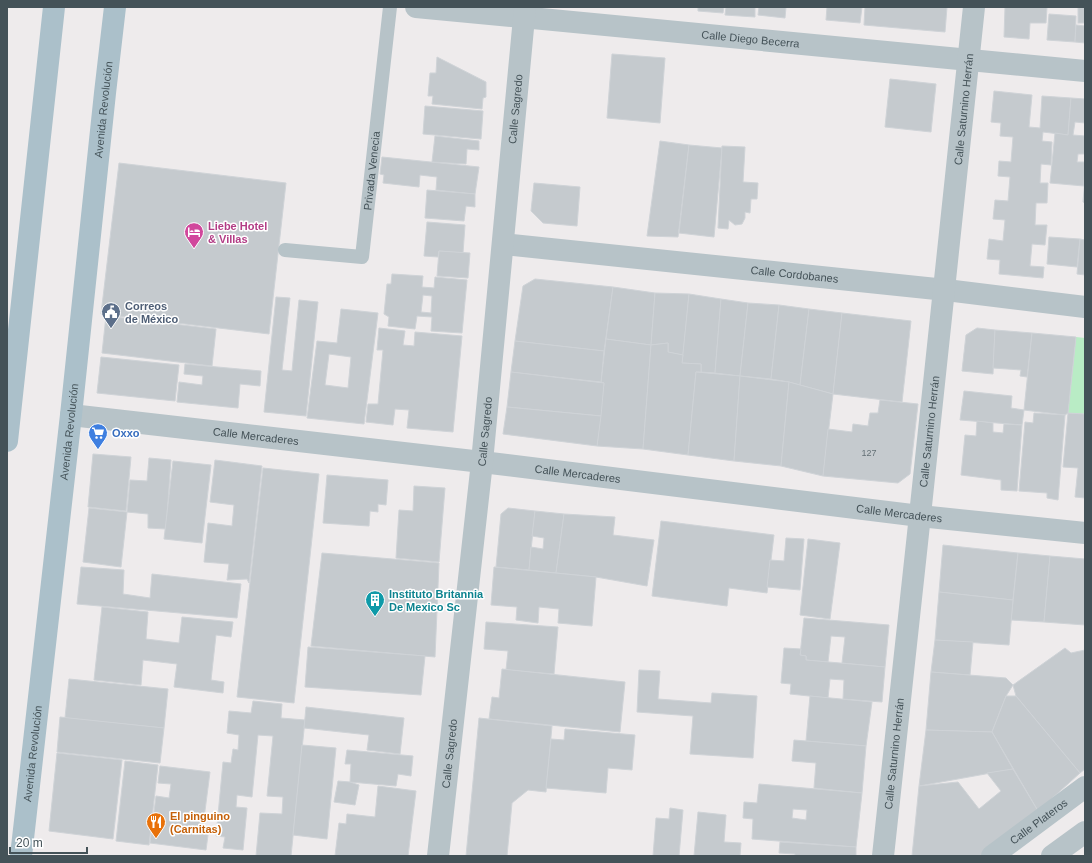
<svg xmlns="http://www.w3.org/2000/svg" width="1092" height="863" font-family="Arial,sans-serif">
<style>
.green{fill:#b9ecc5}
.building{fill:#c5cace;stroke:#cfd3d7;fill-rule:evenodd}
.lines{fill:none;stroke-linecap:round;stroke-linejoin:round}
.service{stroke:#b7c3c8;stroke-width:14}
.minor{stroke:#b7c3c8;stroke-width:22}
.tertiary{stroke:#b7c3c8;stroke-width:22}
.primary{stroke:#abc0ca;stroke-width:22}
.labels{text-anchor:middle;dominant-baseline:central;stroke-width:3;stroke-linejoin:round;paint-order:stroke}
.number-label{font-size:9px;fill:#647076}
.street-label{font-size:11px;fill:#445258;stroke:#fff}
.hotel-label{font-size:11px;font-weight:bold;fill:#b23c85;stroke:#fff;text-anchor:start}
.service-label{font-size:11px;font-weight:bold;fill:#4e5e75;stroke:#fff;text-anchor:start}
.shop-label{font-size:11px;font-weight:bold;fill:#366cbe;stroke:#fff;text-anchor:start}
.culture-label{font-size:11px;font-weight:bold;fill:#0d838f;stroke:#fff;text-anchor:start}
.food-label{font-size:11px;font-weight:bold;fill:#c56008;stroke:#fff;text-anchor:start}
</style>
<rect width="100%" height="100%" fill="#eeebec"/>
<polygon class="green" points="1076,337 1085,338 1085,414 1068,413"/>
<g class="building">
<polygon points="698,7 724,7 723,13 698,11"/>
<polygon points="726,7 755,7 755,17 725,15"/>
<polygon points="759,7 786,7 785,18 758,15"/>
<polygon points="827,7 862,7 860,23 826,20"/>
<polygon points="865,7 947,7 945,32 864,25"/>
<polygon points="1005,7 1047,7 1046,23 1030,23 1029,39 1004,37"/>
<rect x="1078" y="7" width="7" height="16"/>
<polygon points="1049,14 1076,16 1075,42 1047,40"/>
<polygon points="1076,25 1085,26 1085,43 1075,42"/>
<polygon points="612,54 665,58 660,123 607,118"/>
<polygon points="437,57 486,82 486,97 483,98 482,109 432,104 433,96 428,96 430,73 436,73"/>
<polygon points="890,79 936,84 931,132 885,127"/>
<polygon points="994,91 1032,95 1029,127 1040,128 1042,96 1071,98 1068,135 1043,132 1042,141 1052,142 1051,165 1041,164 1040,183 1048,183 1047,203 1036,203 1035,225 1047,225 1045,245 1032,244 1030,266 1044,267 1043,278 999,274 1000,260 987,259 989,239 1003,241 1005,220 993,219 995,200 1008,201 1010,177 998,176 999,161 1011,162 1013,137 1000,136 1001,123 991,122"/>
<polygon points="1071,98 1085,99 1085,123 1075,122 1073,135 1085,136 1085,154 1078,154 1077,162 1085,162 1084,186 1050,183 1055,133 1068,135"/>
<polygon points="425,106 483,111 481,139 423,134"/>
<polygon points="435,136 479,141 479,150 467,149 466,164 432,162"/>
<polygon points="660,141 689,145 678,237 647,236"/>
<polygon points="689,145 722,148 714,237 679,233"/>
<polygon points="722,146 745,147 743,182 758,183 757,199 751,199 750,213 745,212 745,218 742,224 735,225 729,220 728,229 718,228"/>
<polygon points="382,157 479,167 475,194 436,190 437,177 420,175 419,187 383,183 384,175 380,174"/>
<polygon points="119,163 286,183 269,334 101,314"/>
<polygon points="1085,179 1085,203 1083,202"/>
<polygon points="534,183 580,187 577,226 543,223 531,211"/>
<polygon points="427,190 475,194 475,207 466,206 464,221 425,218"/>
<polygon points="427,222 465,225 463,253 439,251 438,257 424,256"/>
<polygon points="1049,237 1080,239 1077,267 1047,264"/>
<polygon points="1080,239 1085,240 1085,275 1077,274"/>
<polygon points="439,251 470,253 468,278 437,276"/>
<path d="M392 274 423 276 422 287 434 288 435 277 467 280 462 333 431 331 432 317 417 316 415 329 388 326 389 317 384 314 387 284H391ZM423 295 432 296 431 313 421 312Z"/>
<polygon points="535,279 613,287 604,351 515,341 523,286"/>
<polygon points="613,287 655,293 651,345 606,339"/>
<polygon points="655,293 689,294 683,355 668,352 668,343 651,345"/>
<polygon points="689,294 721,299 715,373 701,372 701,364 682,363"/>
<polygon points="276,297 290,298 282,370 292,371 299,300 318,302 306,416 264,412"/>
<polygon points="721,299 748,303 740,376 715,373"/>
<polygon points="748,303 779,305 771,379 740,376"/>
<polygon points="779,305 809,309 800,385 789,382 771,379"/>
<path d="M341 309 378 313 364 424 307 418 317 341 337 343ZM329 354 351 357 348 388 325 385Z"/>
<polygon points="809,309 842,313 833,394 800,385"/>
<polygon points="842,313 911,321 902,402 833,394"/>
<polygon points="106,316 216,329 212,366 102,353"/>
<polygon points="379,328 405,331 403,345 414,346 415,332 462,336 453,432 407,428 409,410 395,409 393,425 366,422 368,404 378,404 383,350 377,350"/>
<polygon points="977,328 995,330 993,374 962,371 966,335"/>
<polygon points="995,330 1032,333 1027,377 1020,376 1021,370 993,368"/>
<polygon points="1032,333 1076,337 1068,413 1065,415 1024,410"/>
<polygon points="606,339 651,345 643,449 597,446 604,383 601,382"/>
<polygon points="515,341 604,351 601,382 511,372"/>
<polygon points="668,343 668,352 683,355 682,363 701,364 701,372 696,372 688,455 643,449 651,345"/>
<polygon points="101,357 179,365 175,401 97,393"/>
<polygon points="185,364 261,371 260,386 240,384 238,408 177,402 179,382 202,385 203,376 184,374"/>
<polygon points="511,372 604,383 601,416 507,407"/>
<polygon points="696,372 740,376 734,461 688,455"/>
<polygon points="740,376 789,382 781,466 734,461"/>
<polygon points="789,382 833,394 823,476 781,466"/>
<polygon points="964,391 1012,396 1011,408 1024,410 1022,425 960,420"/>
<polygon points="880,400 918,404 910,474 898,483 823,476 828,429 852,432 853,424 868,426 870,413 878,413"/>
<polygon points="507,407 601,416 597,446 503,434"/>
<polygon points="1034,413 1065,415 1058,500 1047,498 1047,493 1019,491 1025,422 1033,423"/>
<polygon points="1068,413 1085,414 1085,498 1075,497 1078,468 1063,467"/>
<polygon points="977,421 993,423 993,432 1003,433 1004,424 1022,425 1017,491 1001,490 1001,480 961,475 965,435 976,436"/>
<polygon points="93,454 131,457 126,511 88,507"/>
<polygon points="149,458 171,460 166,529 148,528 148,514 127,512 130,480 147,481"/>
<polygon points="215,460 262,466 249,583 247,579 227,580 229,564 204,562 208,523 232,526 234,505 210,502"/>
<polygon points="173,461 211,465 202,543 164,539"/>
<polygon points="263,468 319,474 294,703 237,697"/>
<polygon points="327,475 388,480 386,505 378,504 378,512 370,511 369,526 323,523"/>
<polygon points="414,486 445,488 439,562 396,558 399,510 413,511"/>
<polygon points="89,508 127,512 121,567 83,562"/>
<polygon points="508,508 535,511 529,570 496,567 501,514"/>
<polygon points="535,511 564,514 556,573 529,570 531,547 543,549 544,538 532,536"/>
<polygon points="564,514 615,517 613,535 654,540 647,586 596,577 556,573"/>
<polygon points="661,521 774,535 767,593 729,588 727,606 652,596"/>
<polygon points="786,538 804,539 800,590 767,587 770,560 784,561"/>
<polygon points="808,539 840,543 830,619 800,615"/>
<polygon points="943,545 1018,553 1013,600 939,592"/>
<polygon points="322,553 439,563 435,657 311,646"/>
<polygon points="1018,553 1050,556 1044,622 1011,620"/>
<polygon points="1050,556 1085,559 1085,625 1044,622"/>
<polygon points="81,567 124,570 123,594 150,598 152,574 241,584 237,618 77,604"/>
<polygon points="494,567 596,577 592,626 558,623 559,609 539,607 538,623 516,620 517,607 491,605"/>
<polygon points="939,592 1013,600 1009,645 935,640"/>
<polygon points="102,607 148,612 146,639 179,643 182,617 233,622 231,637 216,635 211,680 224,682 223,693 174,687 177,664 143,660 141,685 94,680"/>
<polygon points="804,618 889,625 885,667 842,663 845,637 831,636 828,662 806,660 806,656 800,655"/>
<polygon points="486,622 558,627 554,674 506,670 508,651 484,649"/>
<polygon points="935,640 973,642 970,675 931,672"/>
<polygon points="308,647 425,656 421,695 305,687"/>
<polygon points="784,648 801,649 800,655 806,656 806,660 885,667 882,702 843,699 844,680 830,679 828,698 790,694 791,684 781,683"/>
<polygon points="1065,648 1071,653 1085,650 1085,769 1080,773 1016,696 1013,685"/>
<polygon points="502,669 625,682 620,732 489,719 492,697 499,698"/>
<polygon points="639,670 660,671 658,699 711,703 712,693 757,696 753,758 690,754 693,716 637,712"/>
<polygon points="931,672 1006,678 1013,685 1006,696 992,732 926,730"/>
<polygon points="69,679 168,689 164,728 65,718"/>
<polygon points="810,696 872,702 866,746 806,741"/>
<polygon points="1006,696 1016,696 1080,773 1038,811 992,732"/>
<polygon points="253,701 282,704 281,718 305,720 291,856 256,856 260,813 282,814 283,797 267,796 273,736 258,735 252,797 237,795 236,807 247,808 243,850 223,848 225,837 216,836 223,762 231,763 233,749 238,750 239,735 227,733 229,711 251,713"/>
<polygon points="306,707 404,718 400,754 367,750 369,735 304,728"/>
<polygon points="60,717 164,728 160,763 57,752"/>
<polygon points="479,718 552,726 546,792 528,790 512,803 507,856 466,856"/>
<polygon points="565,729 635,735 632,770 608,768 606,793 546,788 551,739 564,740"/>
<polygon points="926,730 992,732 1013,769 919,786"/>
<polygon points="794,740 866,746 862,793 814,788 816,763 792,761"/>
<polygon points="302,745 336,748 327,839 293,835"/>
<polygon points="347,750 413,756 411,776 398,774 396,786 350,782 351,764 345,764"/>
<polygon points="57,753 122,760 113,839 49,831"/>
<polygon points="125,761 158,765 149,845 116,841"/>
<polygon points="160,766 210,772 202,834 208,835 206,850 150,843 156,796 169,798 171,784 158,783"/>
<polygon points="1013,769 1038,811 981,856 912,856 919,786 958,782 979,809 1001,791 987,773"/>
<polygon points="338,781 350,782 359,785 355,805 334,802"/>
<path d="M759 784 862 793 856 847 752 839 753 819 743 818 744 802 757 803ZM793 809 807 810 806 820 792 818Z"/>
<polygon points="378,786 416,791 408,856 335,856 339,823 346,824 347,814 375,817"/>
<polygon points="670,808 683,810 679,856 653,856 656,818 669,819"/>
<polygon points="698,812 726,815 724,842 741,843 740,856 694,856"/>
<polygon points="780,842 856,847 856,856 795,856 795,854 779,853"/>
</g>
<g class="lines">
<path class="service" id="s1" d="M285 250 362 257 390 7"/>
<g class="minor">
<path id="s2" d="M416 7 1085 71"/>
<path id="s3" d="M503 244 946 290 1085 307"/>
<path id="s4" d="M71 415 482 462 920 516 1085 533"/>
<path id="s5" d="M438 856 482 462 525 7"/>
<path id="s6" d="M883 856C913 573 946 290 974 7"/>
</g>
<g class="tertiary">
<path id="s7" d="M992 856 1085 787"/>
<polyline points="1052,856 1085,832"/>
</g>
<g class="primary">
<polyline points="7,441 54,7"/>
<path id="s8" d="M21 856 71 415 105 93 115 7"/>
</g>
</g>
<defs>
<g id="hotel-pin" transform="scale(1)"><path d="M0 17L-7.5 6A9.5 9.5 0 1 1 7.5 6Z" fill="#d1479c" stroke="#fff"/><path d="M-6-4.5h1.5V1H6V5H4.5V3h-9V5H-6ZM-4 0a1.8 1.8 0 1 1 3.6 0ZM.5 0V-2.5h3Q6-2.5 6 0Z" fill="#fff"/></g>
<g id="civic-pin" transform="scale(1)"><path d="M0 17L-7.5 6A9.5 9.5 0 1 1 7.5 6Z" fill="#5c6f8a" stroke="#fff"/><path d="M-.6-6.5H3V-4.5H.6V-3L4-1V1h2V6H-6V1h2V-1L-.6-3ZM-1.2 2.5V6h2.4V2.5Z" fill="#fff"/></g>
<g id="supermarket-pin" transform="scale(1)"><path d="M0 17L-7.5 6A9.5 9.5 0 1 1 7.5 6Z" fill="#3f7fe0" stroke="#fff"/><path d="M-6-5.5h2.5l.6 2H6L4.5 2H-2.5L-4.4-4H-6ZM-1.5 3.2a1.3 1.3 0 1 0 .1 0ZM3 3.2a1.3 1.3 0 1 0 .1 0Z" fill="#fff"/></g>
<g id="building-pin" transform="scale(1)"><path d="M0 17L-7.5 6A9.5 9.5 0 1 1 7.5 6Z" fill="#0f9aa8" stroke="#fff"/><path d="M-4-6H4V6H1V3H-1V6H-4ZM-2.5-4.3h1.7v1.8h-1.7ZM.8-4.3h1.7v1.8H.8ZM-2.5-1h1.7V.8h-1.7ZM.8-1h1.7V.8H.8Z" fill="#fff"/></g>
<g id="restaurant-pin" transform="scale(1)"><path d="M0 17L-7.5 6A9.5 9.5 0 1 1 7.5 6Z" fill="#e8710a" stroke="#fff"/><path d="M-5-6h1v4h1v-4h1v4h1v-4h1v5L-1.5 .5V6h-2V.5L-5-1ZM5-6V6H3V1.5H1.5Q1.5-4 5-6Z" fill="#fff"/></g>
</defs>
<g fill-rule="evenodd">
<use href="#hotel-pin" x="194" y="232"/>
<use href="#civic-pin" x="111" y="312"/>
<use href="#supermarket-pin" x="98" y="433"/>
<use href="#building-pin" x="375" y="600"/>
<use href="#restaurant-pin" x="156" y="822"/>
</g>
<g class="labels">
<g class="number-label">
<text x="869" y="453">127</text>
</g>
<g class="street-label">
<text stroke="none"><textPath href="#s2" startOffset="336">Calle Diego Becerra</textPath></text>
<text stroke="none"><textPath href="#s8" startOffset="751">Avenida Revolución</textPath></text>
<text stroke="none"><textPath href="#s5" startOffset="751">Calle Sagredo</textPath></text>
<text stroke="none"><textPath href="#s6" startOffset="751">Calle Saturnino Herrán</textPath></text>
<text stroke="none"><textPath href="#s1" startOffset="164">Privada Venecia</textPath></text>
<text stroke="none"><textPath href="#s3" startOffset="293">Calle Cordobanes</textPath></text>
<text stroke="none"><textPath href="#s8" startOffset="427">Avenida Revolución</textPath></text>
<text stroke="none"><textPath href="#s5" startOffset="427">Calle Sagredo</textPath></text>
<text stroke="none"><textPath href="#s6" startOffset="427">Calle Saturnino Herrán</textPath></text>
<text stroke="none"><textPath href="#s4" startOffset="186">Calle Mercaderes</textPath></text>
<text stroke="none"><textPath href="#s4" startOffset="510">Calle Mercaderes</textPath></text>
<text stroke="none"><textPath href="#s4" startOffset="834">Calle Mercaderes</textPath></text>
<text stroke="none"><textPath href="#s8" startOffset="103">Avenida Revolución</textPath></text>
<text stroke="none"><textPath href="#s5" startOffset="103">Calle Sagredo</textPath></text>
<text stroke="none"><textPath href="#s6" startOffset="103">Calle Saturnino Herrán</textPath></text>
<text stroke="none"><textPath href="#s7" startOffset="58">Calle Plateros</textPath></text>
</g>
<g class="hotel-label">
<text x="208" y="226">Liebe Hotel<tspan x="208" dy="13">&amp; Villas</tspan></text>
</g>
<g class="service-label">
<text x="125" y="306">Correos<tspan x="125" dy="13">de México</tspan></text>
</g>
<g class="shop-label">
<text x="112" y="433">Oxxo</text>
</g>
<g class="culture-label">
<text x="389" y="594">Instituto Britannia<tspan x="389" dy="13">De Mexico Sc</tspan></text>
</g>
<g class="food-label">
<text x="170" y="816">El pinguino<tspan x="170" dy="13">(Carnitas)</tspan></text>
</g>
</g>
<rect width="1092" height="863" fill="none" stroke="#445258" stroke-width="16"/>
<path d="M10 847v6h77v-6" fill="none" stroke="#445258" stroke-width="2"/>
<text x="16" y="847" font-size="12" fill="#445258" stroke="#ffffff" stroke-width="3" paint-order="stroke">20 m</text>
</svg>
